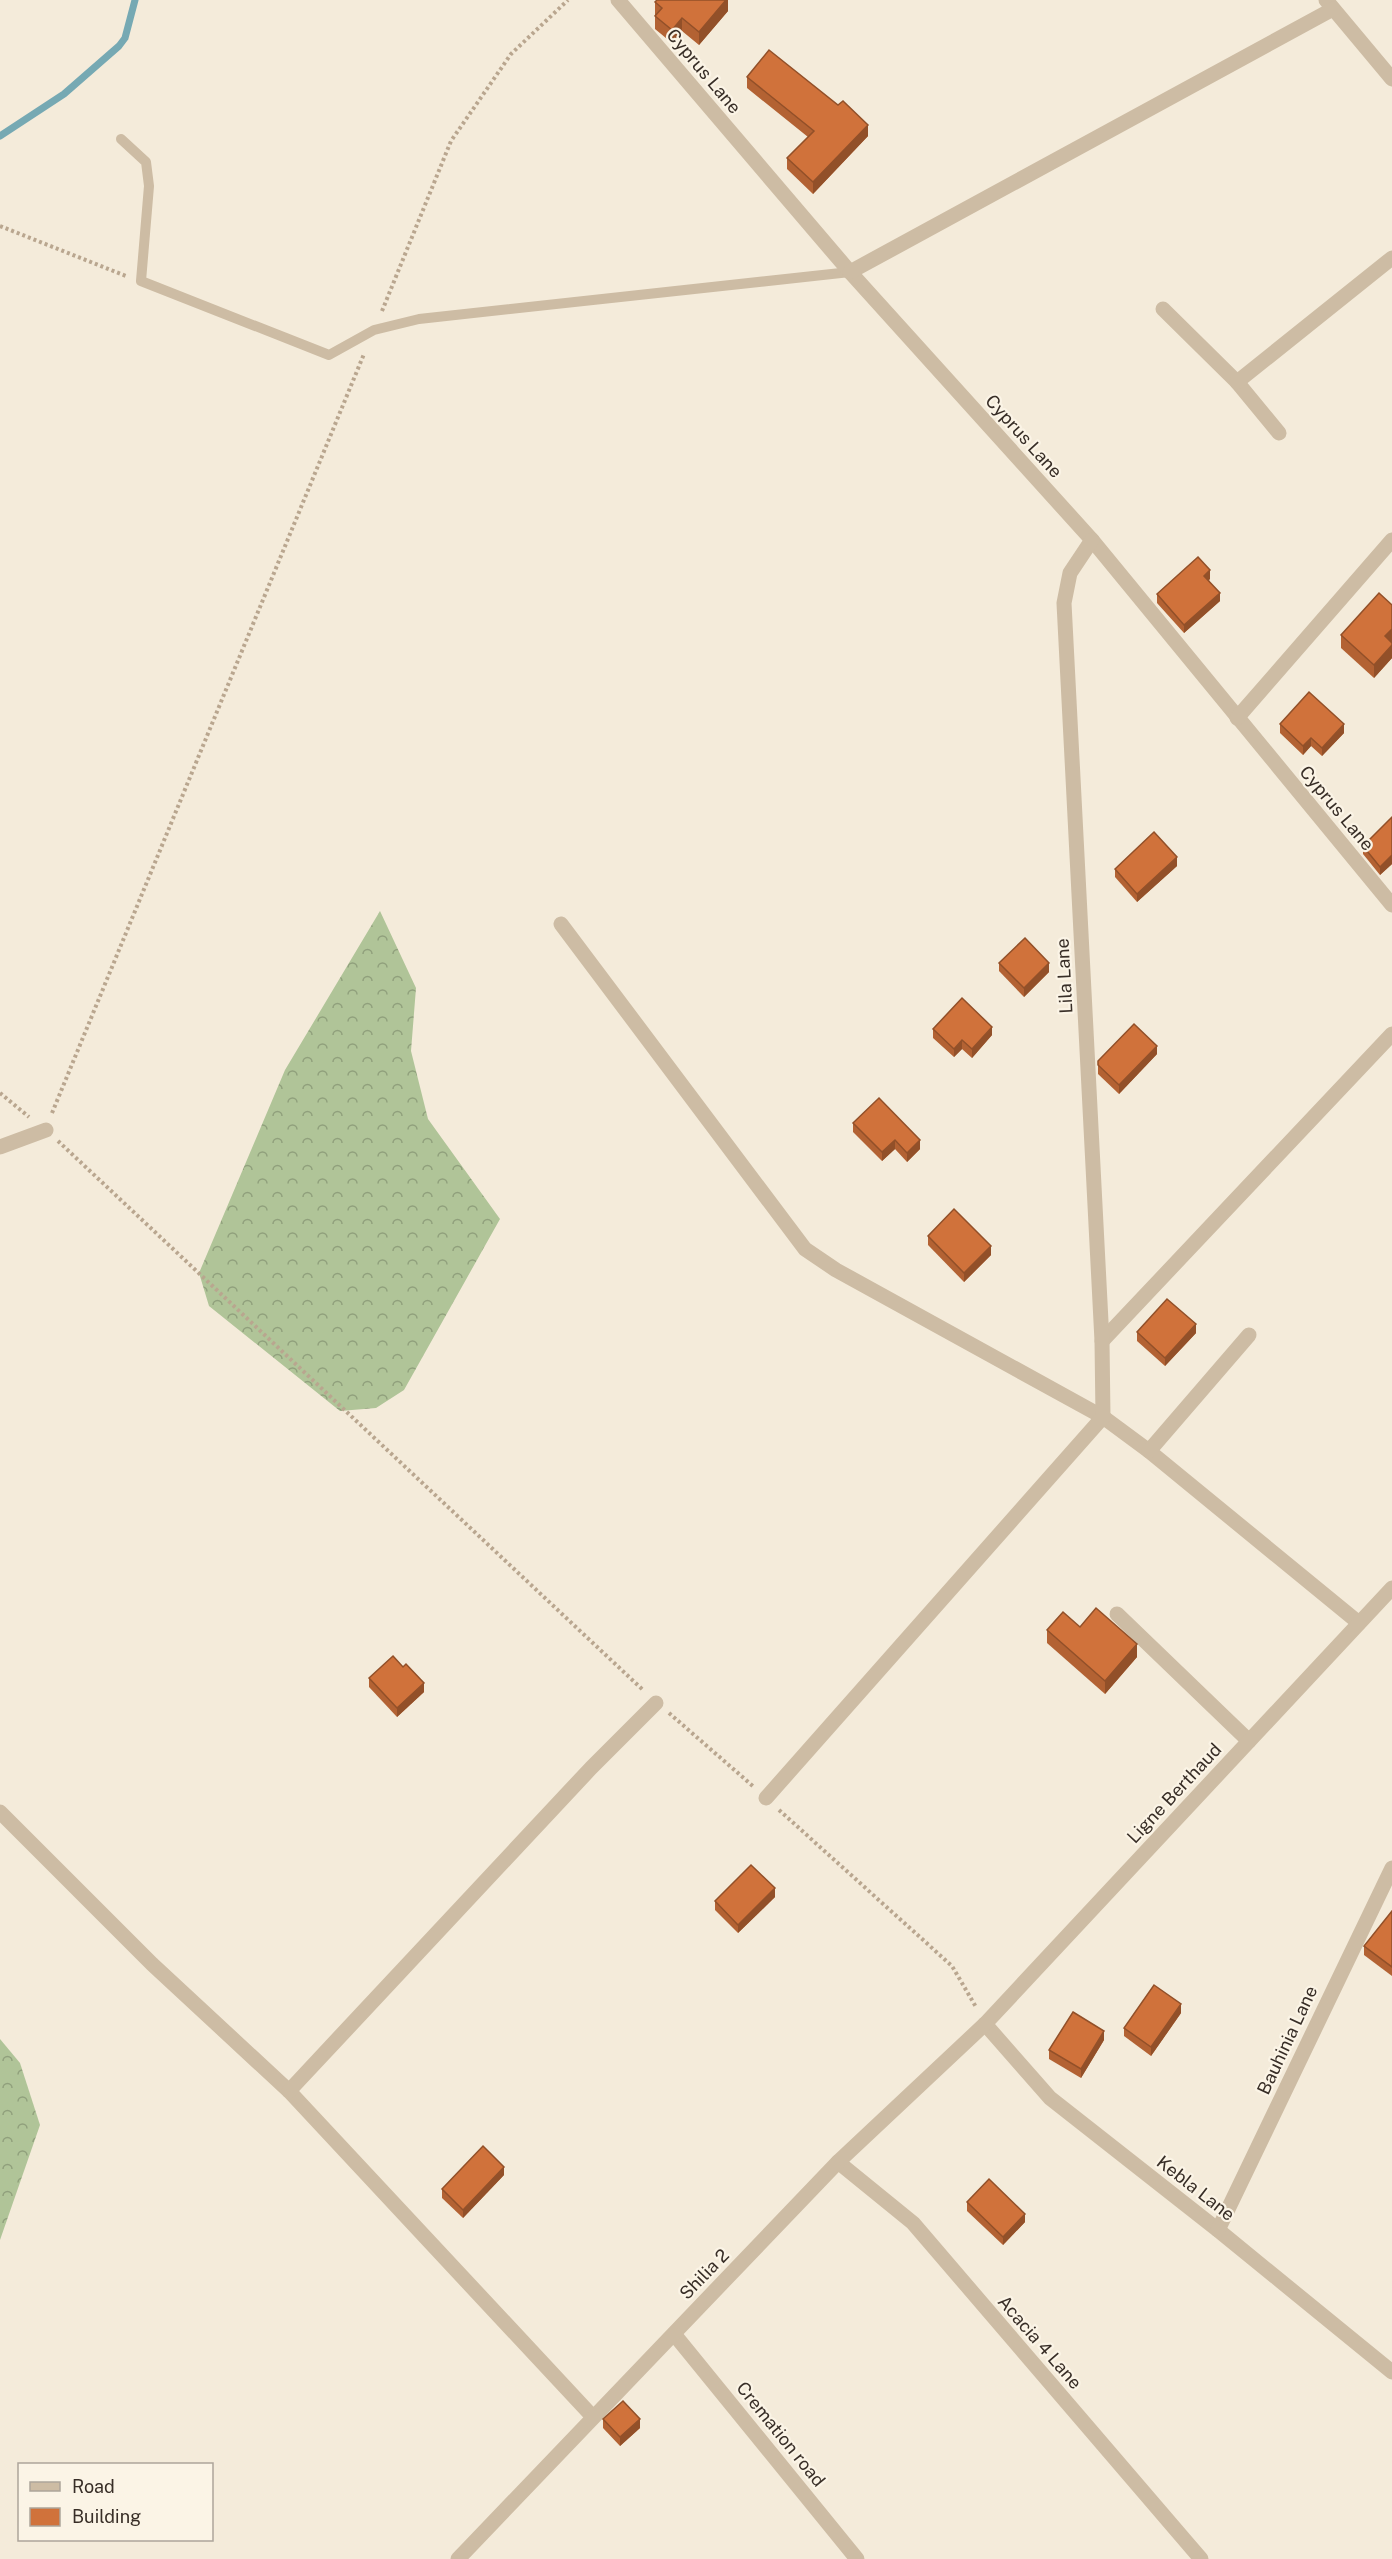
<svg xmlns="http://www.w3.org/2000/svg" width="1392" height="2559" font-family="'Public Sans',sans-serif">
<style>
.forest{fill:url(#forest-crowns)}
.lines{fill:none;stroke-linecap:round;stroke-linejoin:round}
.stream{stroke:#76a9b3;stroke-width:7}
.path{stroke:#b9a68f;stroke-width:4;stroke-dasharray:3 3;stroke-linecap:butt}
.lane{stroke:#cdbca4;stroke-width:10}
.street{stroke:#cdbca4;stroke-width:15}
.wall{fill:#b36233}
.shaded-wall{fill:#925029}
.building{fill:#d0723b;stroke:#925029;stroke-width:1.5}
.labels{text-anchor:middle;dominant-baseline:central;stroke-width:4.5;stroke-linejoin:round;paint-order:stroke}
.street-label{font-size:18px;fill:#382e27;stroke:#fbf4e6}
</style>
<defs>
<pattern id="forest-crowns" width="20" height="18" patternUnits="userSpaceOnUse" patternTransform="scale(1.5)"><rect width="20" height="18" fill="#b0c498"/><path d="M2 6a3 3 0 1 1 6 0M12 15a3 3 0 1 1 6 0" fill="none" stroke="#90a07c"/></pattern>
</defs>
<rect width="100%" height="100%" fill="#f4ebda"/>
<g class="forest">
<polygon points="380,911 416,988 411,1051 428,1119 500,1219 404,1390 376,1408 340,1411 209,1306 199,1273 285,1070"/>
<polygon points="0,2039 20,2063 40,2125 0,2240"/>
</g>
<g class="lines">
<polyline class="stream" points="0,136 64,94 119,46 125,38 135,0"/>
<g class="path">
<polyline points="0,226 126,276"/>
<polyline points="382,311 451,141 511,54 568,0"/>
<polyline points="0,1093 29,1117"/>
<polyline points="52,1113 364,354"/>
<polyline points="58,1141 643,1690"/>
<polyline points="669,1713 754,1787"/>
<polyline points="779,1810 952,1966 976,2007"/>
</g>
<polyline class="lane" points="121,139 146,162 149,186 141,281 329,355 374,330 419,319 850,272"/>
<g class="street">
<polyline points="618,0 850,272 1092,540 1392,905"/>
<polyline points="1326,0 1392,79"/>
<polyline points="850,272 1333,9"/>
<polyline points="1163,309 1237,382 1279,433"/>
<polyline points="1237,382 1392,258"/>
<polyline points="1237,718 1392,540"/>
<polyline points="561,924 805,1249 836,1270 1103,1417 1149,1451 1359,1623"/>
<polyline points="0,1147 46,1130"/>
<polyline points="1102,1341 1392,1034"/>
<polyline points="1149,1451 1249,1335"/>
<polyline points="1117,1614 1249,1741"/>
<polyline points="766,1798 1103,1417 1102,1341 1064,603 1070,573 1092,540"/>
<polyline points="0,1812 152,1964 289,2091 593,2417"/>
<polyline points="985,2024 1050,2098 1218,2230 1392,2372"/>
<polyline points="289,2091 591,1768 656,1703"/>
<polyline points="838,2162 913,2223 1201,2559"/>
<polyline points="1218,2230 1392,1868"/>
<polyline points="674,2334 857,2559"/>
<polyline points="458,2559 838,2162 985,2024 1392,1588"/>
</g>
</g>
<g class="wall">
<polygon points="728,0 728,11 699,45 682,31 672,43 655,29 655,2"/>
<polygon points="747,77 868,136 813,194 787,169 787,158 808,137 747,88"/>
<polygon points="1210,579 1209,580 1220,601 1184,633 1157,603 1157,594"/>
<polygon points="1392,605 1392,658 1374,678 1341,648 1341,635"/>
<polygon points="1280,724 1344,733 1322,756 1311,746 1303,755 1280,733"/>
<polygon points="1392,817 1392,864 1380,875 1363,854 1363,846"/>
<polygon points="1177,866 1137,902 1115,877 1115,869"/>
<polygon points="999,963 1049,972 1024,997 999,971"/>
<polygon points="933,1029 992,1035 972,1058 962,1049 954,1057 933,1038"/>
<polygon points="1157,1054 1119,1094 1098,1074 1098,1061"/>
<polygon points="853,1123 920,1149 907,1162 895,1149 882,1161 853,1132"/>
<polygon points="928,1236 991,1255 964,1282 928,1245"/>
<polygon points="1137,1332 1196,1333 1165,1366 1137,1341"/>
<polygon points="1080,1627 1137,1657 1105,1694 1047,1643 1047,1630"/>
<polygon points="403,1667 424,1692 397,1717 369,1687 369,1678"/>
<polygon points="775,1897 738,1933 715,1910 715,1901"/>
<polygon points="1392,1911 1392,1976 1364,1955 1364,1946"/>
<polygon points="1181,2013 1151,2056 1124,2036 1124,2028"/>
<polygon points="1104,2040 1081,2078 1049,2059 1049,2050"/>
<polygon points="504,2175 463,2218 442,2198 442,2189"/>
<polygon points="967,2202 1025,2222 1003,2245 967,2211"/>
<polygon points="603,2419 640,2428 620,2446 603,2428"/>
</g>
<g class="shaded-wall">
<polygon points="726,0 728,0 728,11 699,45 699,32"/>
<polygon points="682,18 682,31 672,43 672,30"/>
<polygon points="868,125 868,136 813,194 813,182"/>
<polygon points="1210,570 1210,579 1204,584 1204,576"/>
<polygon points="1220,593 1220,601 1184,633 1184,625"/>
<polygon points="1392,629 1392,642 1385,649 1385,636"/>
<polygon points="1392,645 1392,658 1374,678 1374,665"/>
<polygon points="1344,724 1344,733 1322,756 1322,748"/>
<polygon points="1311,738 1311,746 1303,755 1303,746"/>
<polygon points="1392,855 1392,864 1380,875 1380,867"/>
<polygon points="1177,857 1177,866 1137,902 1137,894"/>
<polygon points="1049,963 1049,972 1024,997 1024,988"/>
<polygon points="992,1027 992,1035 972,1058 972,1049"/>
<polygon points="962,1040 962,1049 954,1057 954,1049"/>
<polygon points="1157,1046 1157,1054 1119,1094 1119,1085"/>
<polygon points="895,1140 895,1149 882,1161 882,1152"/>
<polygon points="920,1140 920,1149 907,1162 907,1153"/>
<polygon points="991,1246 991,1255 964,1282 964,1273"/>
<polygon points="1196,1324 1196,1333 1165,1366 1165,1358"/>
<polygon points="1137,1644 1137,1657 1105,1694 1105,1681"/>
<polygon points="424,1683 424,1692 397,1717 397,1708"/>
<polygon points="775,1888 775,1897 738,1933 738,1925"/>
<polygon points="1181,2004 1181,2013 1151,2056 1151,2047"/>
<polygon points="1104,2031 1104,2040 1081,2078 1081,2069"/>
<polygon points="504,2167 504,2175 463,2218 463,2210"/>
<polygon points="1025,2214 1025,2222 1003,2245 1003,2237"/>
<polygon points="640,2419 640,2428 620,2446 620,2437"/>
</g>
<g class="building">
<polygon points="657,0 726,0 699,32 682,18 672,30 655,16 662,8 655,2"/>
<polygon points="769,50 838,105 843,101 868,125 813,182 787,158 814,131 747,77"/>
<polygon points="1198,557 1210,570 1204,576 1220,593 1184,625 1157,594"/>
<polygon points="1379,593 1392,605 1392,629 1385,636 1392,643 1392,645 1374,665 1341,635"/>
<polygon points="1309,692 1344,724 1322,748 1311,738 1303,746 1280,724"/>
<polygon points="1392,817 1392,855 1380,867 1363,846"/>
<polygon points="1154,832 1177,857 1137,894 1115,869"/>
<polygon points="1025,938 1049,963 1024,988 999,963"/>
<polygon points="962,998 992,1027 972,1049 962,1040 954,1049 933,1029"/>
<polygon points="1134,1024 1157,1046 1119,1085 1098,1065 1098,1061"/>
<polygon points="879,1098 920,1140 907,1153 895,1140 882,1152 853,1123"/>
<polygon points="954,1209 991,1246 964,1273 928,1236"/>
<polygon points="1167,1299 1196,1324 1165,1358 1137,1332"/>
<polygon points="1096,1608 1137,1644 1105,1681 1047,1630 1063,1612 1080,1627"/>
<polygon points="393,1656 403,1667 406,1664 424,1683 397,1708 369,1678"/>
<polygon points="751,1865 775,1888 738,1925 715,1901"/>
<polygon points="1392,1911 1392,1967 1364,1946"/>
<polygon points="1154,1985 1181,2004 1151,2047 1124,2028"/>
<polygon points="1073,2012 1104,2031 1081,2069 1049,2050"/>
<polygon points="483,2146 504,2167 463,2210 442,2189"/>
<polygon points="989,2179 1025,2214 1003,2237 967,2202"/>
<polygon points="623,2401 640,2419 620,2437 603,2419"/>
</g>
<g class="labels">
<g class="street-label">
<text transform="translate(704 71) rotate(50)">Cyprus Lane</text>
<text transform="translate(1024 436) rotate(48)">Cyprus Lane</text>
<text transform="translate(1337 808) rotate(50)">Cyprus Lane</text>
<text transform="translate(1064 976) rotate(-93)">Lila Lane</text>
<text transform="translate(1174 1793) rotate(-47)">Ligne Berthaud</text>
<text transform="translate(1287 2040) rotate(-65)">Bauhinia Lane</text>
<text transform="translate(1196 2188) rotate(38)">Kebla Lane</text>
<text transform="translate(704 2274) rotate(-46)">Shilia 2</text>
<text transform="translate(1040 2342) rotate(49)">Acacia 4 Lane</text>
<text transform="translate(781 2434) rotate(51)">Cremation road</text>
</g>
</g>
<rect x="18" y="2463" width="195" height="78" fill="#fbf4e6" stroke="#ada59a" stroke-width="1.5"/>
<rect x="30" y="2482" width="30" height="9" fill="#cdbca4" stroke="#ada59a" stroke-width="1.5"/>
<text x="72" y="2493" font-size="18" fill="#382e27">Road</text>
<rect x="30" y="2508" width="30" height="18" fill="#d0723b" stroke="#ada59a" stroke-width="1.5"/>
<text x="72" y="2523" font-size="18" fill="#382e27">Building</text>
</svg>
